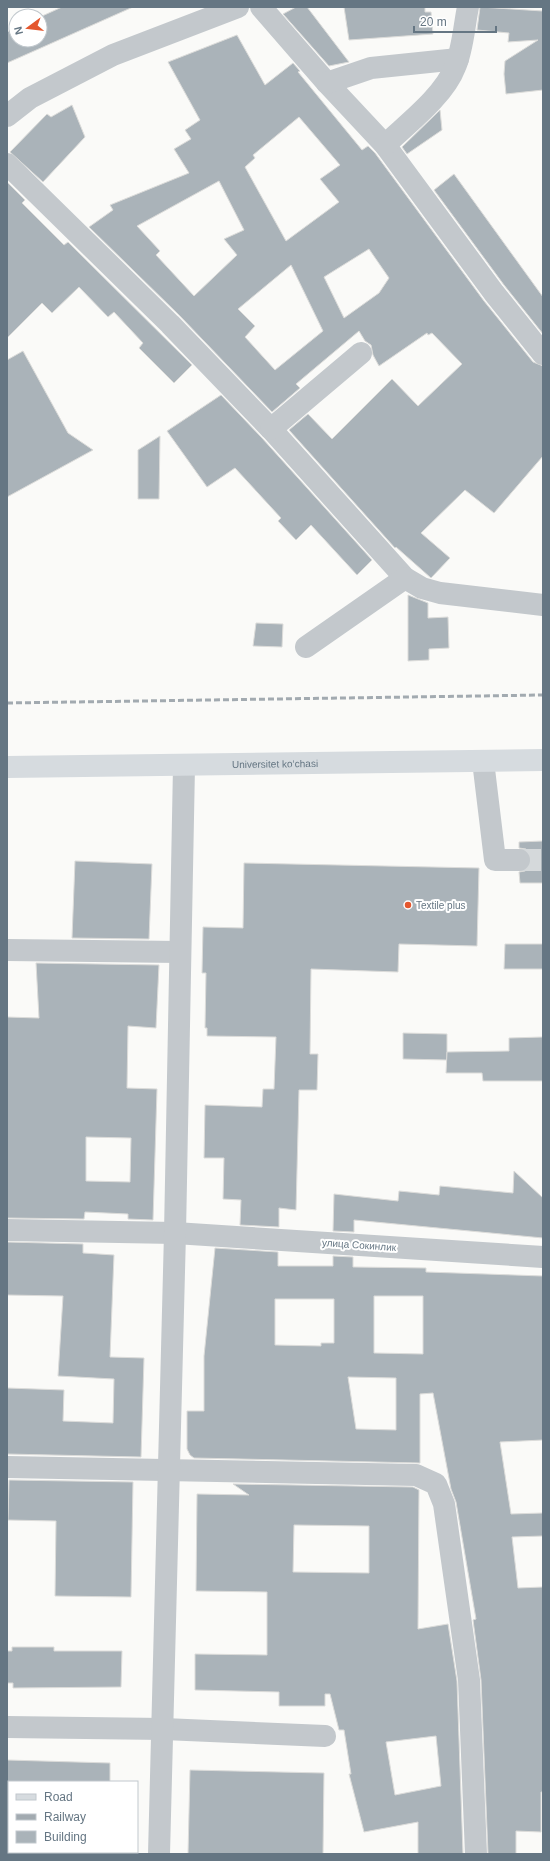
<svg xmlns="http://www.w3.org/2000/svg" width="550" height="1861" font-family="Arial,sans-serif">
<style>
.building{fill:#aab3b9;stroke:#dcdcda;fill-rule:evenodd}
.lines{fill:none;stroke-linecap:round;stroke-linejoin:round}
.minor-tunnel{stroke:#d5d9db;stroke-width:22;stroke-dasharray:22 11;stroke-linecap:butt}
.minor{stroke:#c3c8cc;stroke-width:22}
.major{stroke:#d6dbdf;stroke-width:22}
.rail{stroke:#a2aab0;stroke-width:3;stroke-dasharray:6 3;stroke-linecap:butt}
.poi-dot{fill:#e4572e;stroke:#fff;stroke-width:1.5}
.labels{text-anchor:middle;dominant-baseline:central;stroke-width:4;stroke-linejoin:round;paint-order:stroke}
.street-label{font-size:10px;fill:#657683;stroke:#fff}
.poi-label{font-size:10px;fill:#657683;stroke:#fff;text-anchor:start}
</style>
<rect width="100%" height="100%" fill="#fafaf8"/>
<g class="building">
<polygon points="62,7 133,7 7,63 7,32 16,28 16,40 40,40 40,17"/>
<polygon points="296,7 307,7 349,62 329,66 283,14"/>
<polygon points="344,7 425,7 425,12 431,12 433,34 349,40"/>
<polygon points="480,7 543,11 543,90 506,94 504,74 505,61 538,40 508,42 509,33 477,30"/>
<path d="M237 35 265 85 293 63 300 71 298 72 362 150 368 146 375 153 484 301 533 362 543 366V456L494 513 465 490 421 533 450 558 431 578 396 547 395 548 289 430 308 414 332 439 392 379 418 406 462 364 432 333 428 335 427 333 379 366 373 355 371 345 365 341 359 331 296 384 300 388 272 412 179 315 89 227 113 210 110 205 189 173 174 149 191 139 185 130 200 120 168 62ZM299 117 340 165 320 179 339 202 286 241 245 167 255 158 253 155ZM219 181 244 230 224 239 237 255 194 296 156 255 160 251 137 226ZM369 249 389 278 379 293 344 318 324 277ZM291 265 323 331 275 370 245 337 255 326 238 309Z"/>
<polygon points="72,105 85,137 43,182 10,152 47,114 51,117"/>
<polygon points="440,110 442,130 407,154 402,147"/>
<polygon points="454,174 543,297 543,334 504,285 434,190"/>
<polygon points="7,182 25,200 22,203 64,245 68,242 192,365 174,383 139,348 143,343 114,312 108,317 79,287 52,313 42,303 7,338"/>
<polygon points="23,351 68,433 93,450 7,497 7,360"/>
<polygon points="221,395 262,438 372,560 357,575 311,525 296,540 278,521 281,518 235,468 207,487 167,431"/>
<polygon points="160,436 159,499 138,499 138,450"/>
<polygon points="408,595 428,603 428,618 448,617 449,648 429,649 429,660 408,661"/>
<polygon points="256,623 283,624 282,647 253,646"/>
<polygon points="543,841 543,883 520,883 519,872 525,871 530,867 531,860 530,854 526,849 519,848 519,842"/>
<polygon points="75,861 152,864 149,939 72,938"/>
<polygon points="244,863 479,868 477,946 399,944 398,972 311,969 310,1054 318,1054 317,1090 299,1090 296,1210 279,1208 279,1227 240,1225 241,1200 223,1199 224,1158 204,1158 205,1105 262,1107 263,1089 274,1089 276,1037 207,1036 207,1028 205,1028 206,973 202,973 203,927 243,928"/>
<polygon points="505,944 543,944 543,969 504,969"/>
<path d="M36 963 159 965 156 1028 128 1026 127 1088 157 1089 153 1220 128 1219V1214L85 1212 84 1219 7 1218V1017L39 1018ZM86 1137 131 1138 130 1182 86 1181Z"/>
<polygon points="403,1033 447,1034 447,1060 403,1059"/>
<polygon points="543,1037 543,1081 483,1081 482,1073 446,1073 447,1052 509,1051 509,1038"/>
<polygon points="514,1171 543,1198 543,1238 354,1220 354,1232 333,1231 334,1194 398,1201 399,1191 439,1195 440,1186 513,1193"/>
<polygon points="7,1242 83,1244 83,1253 114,1255 110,1357 144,1358 141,1457 7,1454 7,1388 64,1390 63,1421 113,1423 114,1379 58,1376 63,1296 7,1295"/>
<path d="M215 1248 278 1252V1266H333V1256L353 1257V1267L426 1268V1272L543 1276V1440L500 1442 511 1514 543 1513V1536L512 1537 518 1588 543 1587V1792H541V1832L516 1831V1854H488L481 1680 473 1620 476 1619 456 1502 451 1489 433 1393 420 1394V1463L194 1458 190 1455 187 1449V1411H204V1356ZM374 1296H423V1354L374 1353ZM275 1299H334V1343H321V1346L275 1345ZM348 1377 396 1378V1430L356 1429Z"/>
<polygon points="9,1480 133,1482 131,1597 55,1596 56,1521 8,1520"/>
<path d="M233 1484 413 1487 419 1490 418 1629 448 1624 457 1681 463 1854H418V1822L364 1832 349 1774H351L344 1730H339L330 1694H325V1706H279V1692L195 1690V1654L267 1655V1592L196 1591 197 1494 249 1495ZM294 1525 369 1526V1573L293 1572ZM436 1736 441 1786 395 1795 386 1742Z"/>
<polygon points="12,1647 54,1647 54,1651 122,1651 121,1687 13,1688 13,1683 7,1683 7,1651 12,1651"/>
<polygon points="7,1760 110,1763 110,1782 7,1782"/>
<polygon points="190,1770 324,1773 323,1854 188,1854"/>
</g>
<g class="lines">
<polyline class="minor-tunnel" points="519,860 543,860"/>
<g class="minor">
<polyline points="261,7 327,83 385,145 494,293 543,354"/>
<polyline points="327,83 371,68 458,59"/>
<polyline points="7,116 30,98 113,55 238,7"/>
<path d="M385 145C407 124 444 96 455 67 463 49 464 26 468 7"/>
<polyline points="7,164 170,324 271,429 405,578 422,588 440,593 543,605"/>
<polyline points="271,429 361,353"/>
<polyline points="306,647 405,578"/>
<polyline points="483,761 495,860 519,860"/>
<polyline points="7,950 180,952"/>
<polyline points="7,1230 175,1233 543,1257"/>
<polyline points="7,1467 416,1475 436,1484 444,1504 469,1680 476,1854"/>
<polyline points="7,1727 164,1729 325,1736"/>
<polyline points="159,1854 175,1233 184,766"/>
</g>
<path class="major" id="s1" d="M7 767 543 760"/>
<polyline class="rail" points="7,703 543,695"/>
</g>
<circle class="poi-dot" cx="408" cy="905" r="4"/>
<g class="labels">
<g class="street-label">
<text stroke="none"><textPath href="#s1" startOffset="268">Universitet kо‘chasi</textPath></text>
<text transform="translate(359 1245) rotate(4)">улица Сокинлик</text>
</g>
<g class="poi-label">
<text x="416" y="905">Textile plus</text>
</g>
</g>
<rect width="550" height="1861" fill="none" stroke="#657683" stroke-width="16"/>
<rect x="8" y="1781" width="130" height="72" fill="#ffffff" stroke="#c1c8cd"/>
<rect x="16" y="1794" width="20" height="6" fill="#d6dbdf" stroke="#c1c8cd"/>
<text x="44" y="1801" font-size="12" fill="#657683">Road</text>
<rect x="16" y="1814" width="20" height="6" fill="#a2aab0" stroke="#c1c8cd"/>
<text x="44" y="1821" font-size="12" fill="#657683">Railway</text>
<rect x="16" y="1831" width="20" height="12" fill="#aab3b9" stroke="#c1c8cd"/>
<text x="44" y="1841" font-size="12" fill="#657683">Building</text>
<g transform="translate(28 28) rotate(255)"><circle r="19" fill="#ffffff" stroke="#c1c8cd"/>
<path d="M0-3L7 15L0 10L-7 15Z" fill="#e4572e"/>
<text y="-6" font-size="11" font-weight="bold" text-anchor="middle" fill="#657683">N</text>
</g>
<path d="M414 26v6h82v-6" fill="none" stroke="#657683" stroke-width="2"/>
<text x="420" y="26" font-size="12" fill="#657683" stroke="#ffffff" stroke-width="3" paint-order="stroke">20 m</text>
</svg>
